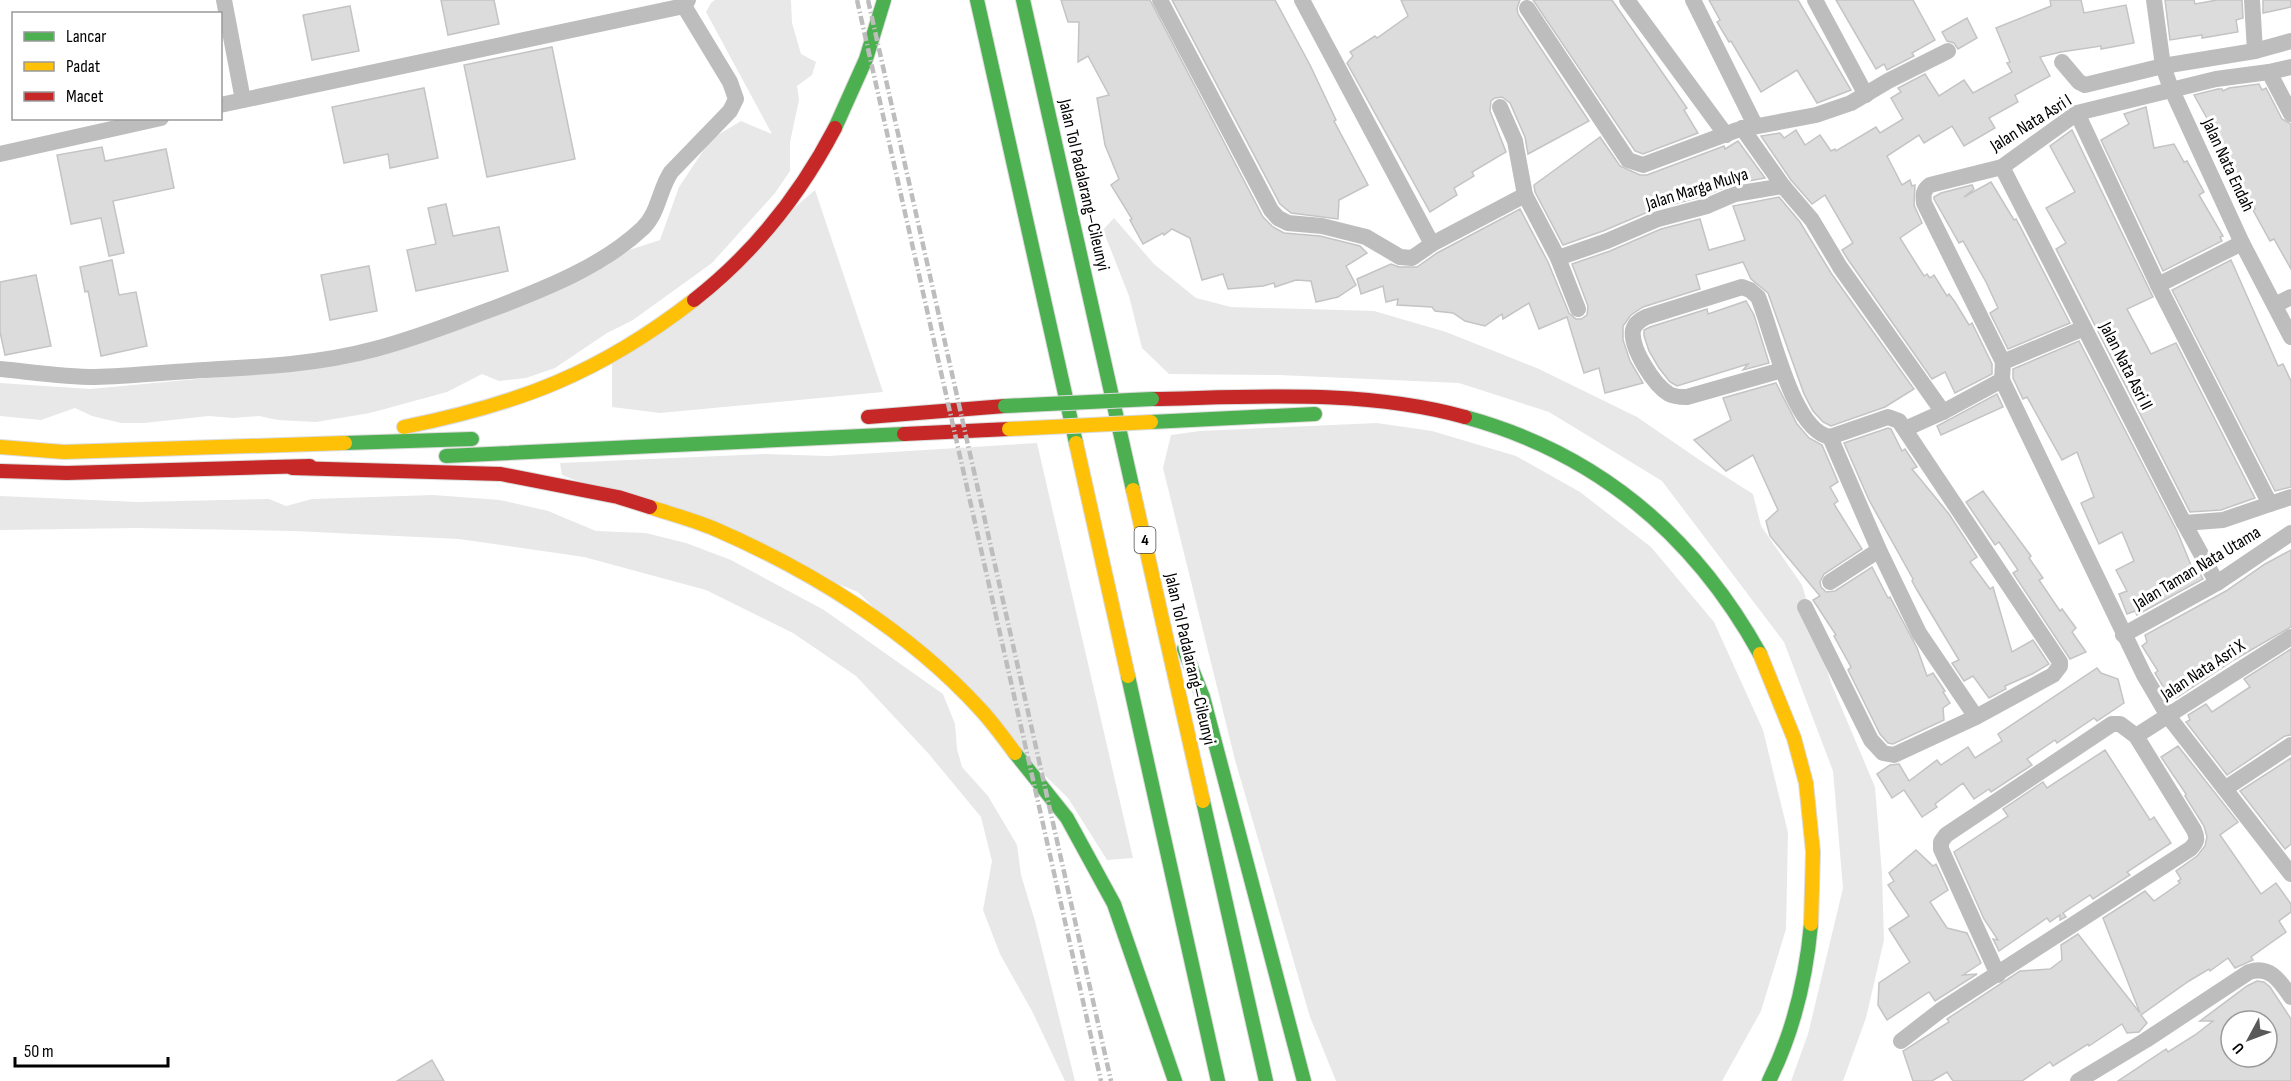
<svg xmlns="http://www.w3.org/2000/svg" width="2291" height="1081" font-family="'Sofia Sans Condensed',sans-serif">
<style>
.green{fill:#e8e8e8}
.building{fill:#dcdcdc;stroke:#c4c4c4;stroke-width:1.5;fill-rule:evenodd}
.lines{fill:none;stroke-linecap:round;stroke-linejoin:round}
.fast-casing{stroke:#dbdbdb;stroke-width:16}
.slow-casing{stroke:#dbdbdb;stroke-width:16}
.jam-casing{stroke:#dbdbdb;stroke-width:16}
.street{stroke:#bdbdbd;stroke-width:16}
.fast{stroke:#4caf50;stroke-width:14}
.slow{stroke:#ffc107;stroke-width:14}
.jam{stroke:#c62828;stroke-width:14}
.rail{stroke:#bdbdbd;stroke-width:4.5;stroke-dasharray:9 3 1.5 3;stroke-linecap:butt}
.fast-bridge-casing{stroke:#dbdbdb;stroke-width:16;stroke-linecap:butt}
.slow-bridge-casing{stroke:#dbdbdb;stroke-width:16;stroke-linecap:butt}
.fast-bridge{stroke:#4caf50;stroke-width:14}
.slow-bridge{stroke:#ffc107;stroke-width:14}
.labels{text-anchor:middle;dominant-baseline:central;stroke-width:6;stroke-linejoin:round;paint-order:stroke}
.shield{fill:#fff;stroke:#4c4c4c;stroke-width:1.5}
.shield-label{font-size:16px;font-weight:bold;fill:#000}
.street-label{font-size:18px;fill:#000;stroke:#fff}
</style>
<rect width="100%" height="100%" fill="#fff"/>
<g class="green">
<polygon points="715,0 791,0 792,23 801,54 816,62 812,75 797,86 799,100 790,142 790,171 775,193 712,263 633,320 607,333 555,368 526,378 499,381 482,374 447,392 370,413 316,422 278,420 259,416 233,418 209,416 144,423 121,423 92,416 75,408 41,420 0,416 0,383 90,389 326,367 510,310 606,266 626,251 660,240 679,187 711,139 741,121 772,134 706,12 711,3"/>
<polygon points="815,190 883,392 660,413 612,407 612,364"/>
<polygon points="1114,218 1154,264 1196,298 1231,307 1374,311 1446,332 1539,369 1637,417 1704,463 1753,494 1761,526 1802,585 1831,683 1875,787 1882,874 1884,940 1866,1018 1843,1081 1791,1081 1808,1034 1843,888 1833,771 1784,642 1662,481 1549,412 1459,383 1279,375 1169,374 1142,348 1129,296 1103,230"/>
<polygon points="1377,423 1432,431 1516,456 1580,492 1651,547 1714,622 1763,730 1788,833 1786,929 1761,1011 1722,1081 1336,1081 1310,1017 1235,760 1163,468 1171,435 1200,431"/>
<polygon points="1037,443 1133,858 1107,860 1068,798 858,592 562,475 560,463 764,454 828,456"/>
<polygon points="433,495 500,500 548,511 596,531 646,533 686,543 731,560 824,610 943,694 955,724 957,749 962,767 988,796 1017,845 1021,875 1035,921 1075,1081 1065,1081 1033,1013 1000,954 983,910 992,861 981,817 928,753 856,676 793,633 706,590 584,557 459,539 294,531 137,528 0,530 0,496 138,502 269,499 286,506 312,499"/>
</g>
<g class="building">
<polygon points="441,0 494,0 499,24 448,35"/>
<polygon points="1061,0 1150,0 1263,217 1273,227 1284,233 1320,236 1360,246 1367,253 1346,266 1356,285 1338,297 1316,302 1311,281 1296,280 1275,287 1274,283 1263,286 1228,289 1223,274 1202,280 1190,238 1172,229 1164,235 1163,233 1143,244 1130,220 1132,219 1111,185 1119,179 1105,145 1097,98 1109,95 1088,56 1078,62 1079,22 1068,22"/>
<polygon points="1172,0 1275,0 1310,65 1336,120 1334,121 1368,185 1339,200 1338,219 1291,213 1280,204"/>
<polygon points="1401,0 1520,0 1517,8 1518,14 1589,121 1528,154 1525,137 1510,103 1502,97 1495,98 1491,101 1490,111 1506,152 1472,172 1474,176 1454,188 1457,195 1430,212 1347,63 1353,56 1350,52 1375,36 1377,38 1408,16"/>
<polygon points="1533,0 1612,0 1687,108 1684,110 1698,133 1643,154 1635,151"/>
<polygon points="1709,0 1798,0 1851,90 1817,103 1797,70 1761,92 1731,41 1729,42 1717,22 1720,20"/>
<polygon points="1836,0 1913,0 1935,40 1912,53 1914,56 1887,70 1884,64 1876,69"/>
<polygon points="2050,0 2081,0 2084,13 2126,5 2134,43 2101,49 2101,46 2061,52 2040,57 2050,76 2015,95 2018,102 1989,118 1995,128 1964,146 1952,126 1924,143 1919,135 1887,156 1902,185 1910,180 1912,186 1915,185 1914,205 1922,223 1900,238 1924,276 1927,274 1930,278 1934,275 1947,296 1949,294 1955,302 1969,325 1972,323 1992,364 1992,374 1955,393 1945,372 1932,379 1849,261 1842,250 1853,243 1825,195 1812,204 1791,180 1761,136 1780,133 1784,138 1796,130 1805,145 1820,135 1831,151 1835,149 1836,151 1876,127 1880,133 1903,119 1891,98 1901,92 1898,88 1925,74 1939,96 1964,80 1973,93 2012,72 2007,63 2010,62 1996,28 2051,6"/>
<polygon points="2165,0 2194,0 2195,4 2217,0 2242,0 2243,18 2236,20 2238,32 2202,38 2202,35 2170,40"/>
<polygon points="2263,0 2291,0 2291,7 2263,13"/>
<polygon points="350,6 359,51 312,60 303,15"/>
<polygon points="1967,18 1977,38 1958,49 1954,43 1947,41 1942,32"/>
<polygon points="552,47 575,159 487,177 464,65"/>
<polygon points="2259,84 2262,90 2266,88 2282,119 2291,124 2291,269 2274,239 2270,241 2253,210 2255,209 2235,173 2237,172 2194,95 2218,89 2222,89 2223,91 2229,88"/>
<polygon points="424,88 438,158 390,168 388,154 344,163 332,107"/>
<polygon points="2146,107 2154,148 2174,144 2184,162 2187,161 2204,192 2199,195 2223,236 2220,237 2222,241 2163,271 2101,140 2129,124 2124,114"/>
<polygon points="2072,130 2153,297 2127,309 2151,354 2176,343 2255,498 2221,510 2190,512 2056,249 2066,243 2046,208 2075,192 2050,146"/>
<polygon points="1600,137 1620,166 1640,175 1647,175 1724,146 1725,149 1738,141 1765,178 1733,184 1704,196 1655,209 1603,231 1563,245 1535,192 1534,185"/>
<polygon points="102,147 105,161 166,149 174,188 113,201 124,253 109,256 101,218 71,224 57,155"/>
<polygon points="1991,182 2014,220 2016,219 2022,230 2070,323 2008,349 1990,313 1998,308 1986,282 1963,241 1959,243 1934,199 1934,197 1941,193 1972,185 1974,189 1964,197"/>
<polygon points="1779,197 1800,222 1831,273 1914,389 1885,407 1831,426 1823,422 1813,411 1804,394 1768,293 1751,279 1743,262 1696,275 1700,289 1643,307 1631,315 1623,326 1623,340 1630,361 1643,383 1605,393 1599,368 1584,373 1567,317 1539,329 1529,303 1503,319 1502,314 1485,326 1465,321 1453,313 1435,311 1432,307 1397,305 1398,299 1386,302 1383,286 1361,294 1357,279 1391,264 1399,267 1417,267 1437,253 1520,209 1548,262 1569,313 1576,319 1581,319 1587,315 1588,306 1572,264 1610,251 1661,229 1700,219 1709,250 1745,240 1733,206"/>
<polygon points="446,204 453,236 499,227 508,271 416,291 407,250 436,244 428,208"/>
<polygon points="112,260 119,295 136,292 147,346 101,356 88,291 85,292 80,267"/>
<polygon points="2231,260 2278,366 2283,364 2291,381 2291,487 2275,491 2172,290"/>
<polygon points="369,266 377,311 330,320 321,275"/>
<polygon points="36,275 51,346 5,355 0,332 0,282"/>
<polygon points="1746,301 1754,315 1769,363 1743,370 1748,364 1677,386 1670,382 1659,368 1649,351 1644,336 1644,330 1650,327 1707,309 1708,314"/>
<polygon points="2079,341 2177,531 2193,570 2197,568 2203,579 2137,615 2135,611 2127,614 2119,594 2127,591 2116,570 2134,561 2122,532 2099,544 2081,503 2094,497 2077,452 2062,460 2027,397 2023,399 2013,378 2013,369"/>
<polygon points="1776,383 1797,424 1809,438 1822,445 1838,482 1830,487 1838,501 1834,504 1862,549 1824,574 1820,582 1821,587 1826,592 1835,591 1872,567 1888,598 1890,597 1917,648 1927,676 1933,673 1945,691 1943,692 1950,703 1943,708 1944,720 1893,744 1888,743 1880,734 1848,670 1851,667 1834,636 1836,635 1813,600 1820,596 1770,536 1766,521 1778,510 1753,455 1726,471 1694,440 1731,420 1723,398"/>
<polygon points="1997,394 2003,407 1941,435 1937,426"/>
<polygon points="1888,428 1891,429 1902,451 1905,449 1917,467 1912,469 1949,514 1977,557 1970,562 1990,589 1993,587 2012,652 2033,640 2049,664 2032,674 2005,686 2006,689 1989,698 1973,676 1964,681 1952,663 1959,660 1917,590 1912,581 1913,579 1869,500 1844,443"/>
<polygon points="1983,491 2031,556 2029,558 2043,578 2039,580 2060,611 2062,609 2076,628 2072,632 2086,652 2070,659 2013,573 2018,570 1999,542 1995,545 1966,502"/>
<polygon points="2291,550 2291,627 2232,661 2176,698 2169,687 2165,690 2155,673 2158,671 2142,646 2147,642 2145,635 2226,591 2265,564"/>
<polygon points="2291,649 2291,735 2285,736 2227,775 2186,722 2190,720 2188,715 2206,704 2212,712 2250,687 2244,679"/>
<polygon points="2097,668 2101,673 2118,679 2124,703 2097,721 2094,718 2057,743 2055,740 2027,759 2032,765 1991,792 1989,789 1974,799 1963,783 1935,804 1937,807 1922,817 1904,790 1892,798 1877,774 1890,765 1899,764 1909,781 1937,760 1941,765 1968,747 1975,758 2002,741 1998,734"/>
<polygon points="2178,746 2238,822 2220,835 2261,894 2276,883 2291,904 2291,912 2279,921 2286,932 2251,957 2253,960 2235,968 2228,958 2210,971 2209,969 2189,981 2141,1015 2147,1023 2139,1032 2127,1033 2122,1024 2089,1046 2088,1044 2053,1066 2050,1062 2022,1081 1953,1081 1947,1072 1932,1081 1913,1081 1903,1051 1949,1022 1947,1019 2020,971 2050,969 2062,960 2061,945 2078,934 2140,1013 2103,918 2145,891 2154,901 2180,883 2178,881 2181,879 2176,871 2197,856 2205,846 2207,837 2204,826 2185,796 2186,794 2161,757"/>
<polygon points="2105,750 2150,820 2154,817 2171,843 2127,872 2130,875 2093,899 2090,895 2063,913 2066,917 2060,920 2060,915 2050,922 2047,918 1999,951 1993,939 1998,940 1984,919 1954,852 2008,816 2003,809 2043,782 2047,788"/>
<polygon points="2291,758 2291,844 2285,849 2240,791"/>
<polygon points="1916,850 1933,866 1936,864 1948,890 1930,902 1947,928 1967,933 1981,963 1963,975 1977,974 1935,1001 1929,992 1887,1020 1878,1005 1879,983 1910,962 1889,929 1909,916 1888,885 1894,881 1889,873"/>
<path d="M2257 981 2264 982 2270 987 2291 1019V1081H2118L2166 1049 2168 1052 2195 1035 2213 1021H2200L2247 986ZM2231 1021H2267V1057H2231Z"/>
<polygon points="432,1060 444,1081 397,1081"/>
</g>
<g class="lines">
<g class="fast-casing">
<g id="fast">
<polyline points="977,0 1076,443"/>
<polyline points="1023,0 1133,490"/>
<polyline points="835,128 866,59 884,0"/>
<path d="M1465 417C1597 453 1694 535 1760 654"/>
<polyline points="1151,422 1315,414"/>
<polyline points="345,443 472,439"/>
<polyline points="446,456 904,434"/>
<polyline points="1184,649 1203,697 1304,1081"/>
<polyline points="1128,676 1218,1081"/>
<polyline points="1015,753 1067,818 1114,904 1175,1081"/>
<polyline points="1203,801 1266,1081"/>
<path d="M1769 1081C1794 1031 1806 979 1811 924"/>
</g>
</g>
<g class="slow-casing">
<g id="slow">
<path d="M404 427C519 404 600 373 694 300"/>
<polyline points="1076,443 1128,676"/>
<polyline points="0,447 64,452 345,443"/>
<polyline points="1133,490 1203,801"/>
<path d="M650 507C671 514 694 520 715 529 812 571 909 631 981 710 993 723 1004 738 1015 753"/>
<polyline points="1760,654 1794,738 1806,783 1813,852 1811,924"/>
</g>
</g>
<g class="jam-casing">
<g id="jam">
<path d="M694 300C754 253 800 195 835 128"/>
<path d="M1152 399C1257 397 1363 389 1465 417"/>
<polyline points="868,417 1005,406"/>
<polyline points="904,434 1009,429"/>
<polyline points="292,468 501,474 618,497 650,507"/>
<polyline points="0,471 67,473 310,466"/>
</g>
</g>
<g class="street">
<polyline points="224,0 243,100"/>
<polyline points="1160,0 1271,210 1278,218 1288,223 1322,226 1366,237 1400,257 1412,258 1432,244 1525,195 1558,258 1578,309"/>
<polyline points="1302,0 1432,244"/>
<polyline points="1627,0 1726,135"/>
<polyline points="1693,0 1755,125"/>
<polyline points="1815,0 1866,95"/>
<polyline points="2154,0 2163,66 2170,86 2242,243 2291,337"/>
<polyline points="2252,0 2255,51"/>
<polyline points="1527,8 1628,160 1643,165 1737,130 1816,115 1851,103 1888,81 1948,51"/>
<polyline points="2062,62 2079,82 2085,85 2163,66 2255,51 2291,41"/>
<polyline points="2269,72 2291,67"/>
<polyline points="220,105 684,6 688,0"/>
<polyline points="1500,107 1515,141 1525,195"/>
<polyline points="2077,113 2158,285 2270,504 2291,497"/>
<polyline points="1742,128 1783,186 1812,220 1840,267 1943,412 1905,429"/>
<polyline points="0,154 161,118"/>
<polyline points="2002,167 2184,523 2217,583"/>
<polyline points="1558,258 1607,241 1658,219 1707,206 1735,194 1783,186"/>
<polyline points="2158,285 2242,243"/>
<polyline points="2275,305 2291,297"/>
<path d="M2003 362 1924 203C1923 195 1923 190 1930 185L2002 167 2077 113 2216 79 2269 72 2291 114"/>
<path d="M0 369C31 372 64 377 95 377 131 376 168 372 204 370 261 367 320 364 375 349 418 338 459 321 500 306 549 287 604 265 643 228 659 212 659 190 671 172L730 111 736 99 730 82 684 6"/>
<path d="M1782 370 1687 397C1681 397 1674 397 1669 394 1654 385 1630 348 1633 330 1635 323 1640 320 1646 317L1742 287 1750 290 1758 297C1772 329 1792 431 1830 437L1879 550 1919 633 1976 717"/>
<polyline points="2002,380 2144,675 2168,716 2291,874"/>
<polyline points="1943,412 2002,380 2003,362 2084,328"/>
<polyline points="2184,523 2223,520 2270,504"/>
<polyline points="1830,582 1879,550"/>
<polyline points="1805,607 1871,740 1883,753 1894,755 1976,717 2053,675 2060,666 2060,662 1899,421 1888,417 1830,437"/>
<polyline points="2123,635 2217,583 2291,533"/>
<polyline points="2136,736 2291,637"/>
<polyline points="2226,788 2291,745"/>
<path d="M1901 1041 1941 1010 2190 849C2197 842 2198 839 2194 830L2136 736 2120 724H2112L1946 835 1941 842V849L1998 975"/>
<path d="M2078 1081 2146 1040 2249 972C2270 965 2280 981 2291 997"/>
</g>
<use href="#fast" class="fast"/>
<use href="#slow" class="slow"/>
<use href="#jam" class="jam"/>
<g class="rail">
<polyline points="857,0 1101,1081"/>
<polyline points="868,0 1111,1081"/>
</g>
<g class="fast-bridge-casing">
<polyline id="fast-bridge" points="1005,406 1152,399"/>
</g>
<g class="slow-bridge-casing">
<polyline id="slow-bridge" points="1009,429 1151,422"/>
</g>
<use href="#fast-bridge" class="fast-bridge"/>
<use href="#slow-bridge" class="slow-bridge"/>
</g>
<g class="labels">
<rect class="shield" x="1134.5" y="527" width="21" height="26" rx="4.5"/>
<g class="shield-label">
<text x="1145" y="540">4</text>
</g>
<g class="street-label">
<text transform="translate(2031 123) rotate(-32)">Jalan Nata Asri I</text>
<text transform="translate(2228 165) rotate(65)">Jalan Nata Endah</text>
<text transform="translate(1084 185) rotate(77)">Jalan Tol Padalarang–Cileunyi</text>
<text transform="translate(1697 189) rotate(-17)">Jalan Marga Mulya</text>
<text transform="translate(2126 366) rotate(63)">Jalan Nata Asri II</text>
<text transform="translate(2197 568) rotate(-31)">Jalan Taman Nata Utama</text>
<text transform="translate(1190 659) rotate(77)">Jalan Tol Padalarang–Cileunyi</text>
<text transform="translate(2203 670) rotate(-33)">Jalan Nata Asri X</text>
</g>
</g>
<rect x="12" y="12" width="210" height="108" fill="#ffffff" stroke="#999999" stroke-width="1.5"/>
<rect x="24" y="32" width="30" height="9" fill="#4caf50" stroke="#999999" stroke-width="1.5"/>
<text x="66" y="42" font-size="18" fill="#000000">Lancar</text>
<rect x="24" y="62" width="30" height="9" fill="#ffc107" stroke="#999999" stroke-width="1.5"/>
<text x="66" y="72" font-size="18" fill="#000000">Padat</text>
<rect x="24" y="92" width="30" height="9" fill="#c62828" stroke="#999999" stroke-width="1.5"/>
<text x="66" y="102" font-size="18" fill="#000000">Macet</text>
<g transform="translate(2249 1039) rotate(229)"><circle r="28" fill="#ffffff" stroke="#999999" stroke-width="1.5"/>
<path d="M0-4.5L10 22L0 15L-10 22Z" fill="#595959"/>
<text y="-9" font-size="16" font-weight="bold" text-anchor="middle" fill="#000000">U</text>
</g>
<path d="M15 1057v9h153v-9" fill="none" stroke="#000000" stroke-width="3"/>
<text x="24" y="1057" font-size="18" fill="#000000" stroke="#ffffff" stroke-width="4.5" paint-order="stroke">50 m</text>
</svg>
